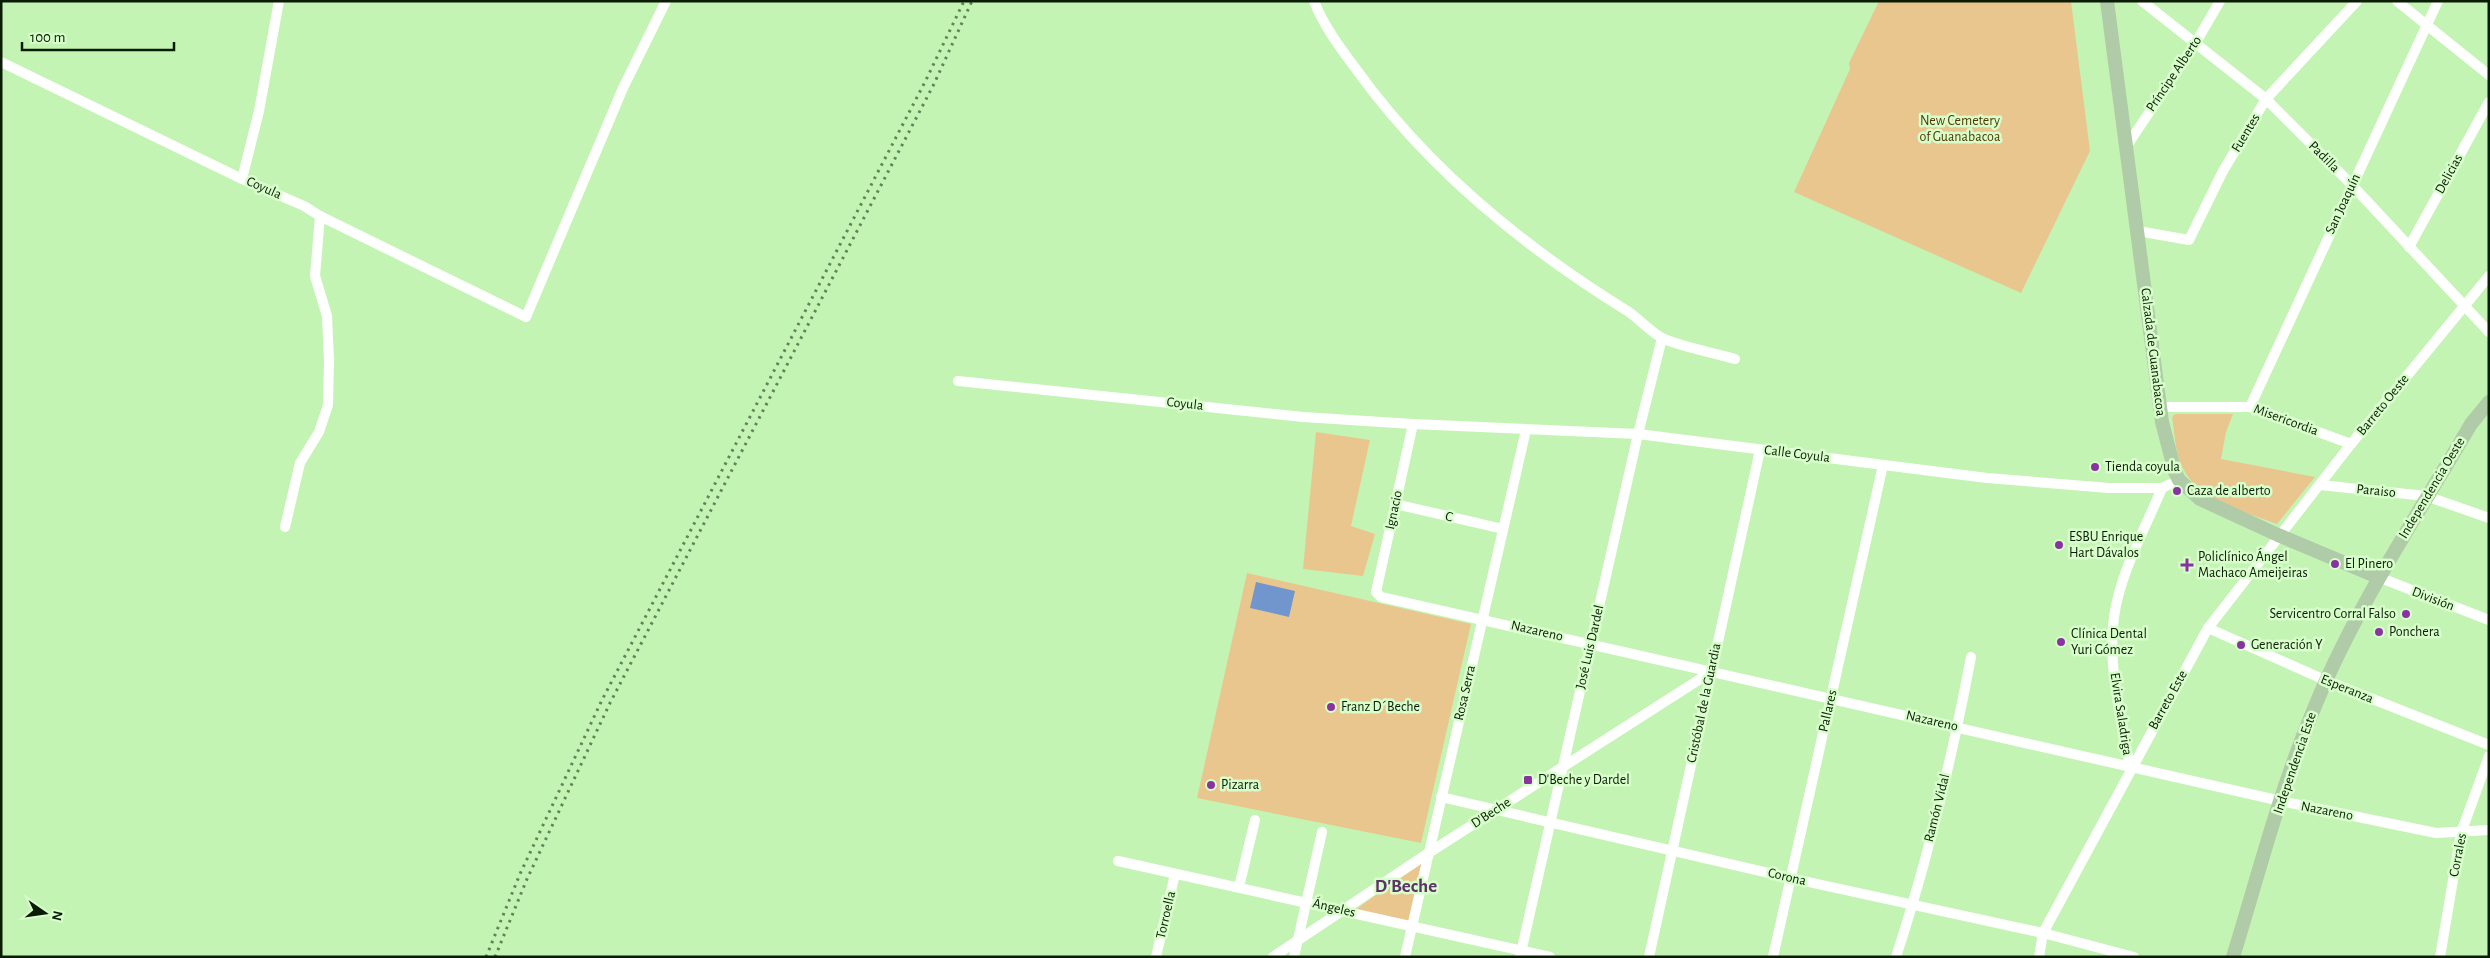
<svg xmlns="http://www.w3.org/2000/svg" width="2490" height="958" font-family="'Alegreya Sans',sans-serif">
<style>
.green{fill:#eac68f}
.water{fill:#7196cd}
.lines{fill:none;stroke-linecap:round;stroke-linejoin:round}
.minor{stroke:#fff;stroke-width:10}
.major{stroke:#b0cba7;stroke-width:14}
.rail{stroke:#628258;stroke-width:3;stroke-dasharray:2.5 5;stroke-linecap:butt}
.poi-dot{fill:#8933a1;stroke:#d8ffcb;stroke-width:2}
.labels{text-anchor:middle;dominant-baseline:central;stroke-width:5;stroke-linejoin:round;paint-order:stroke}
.street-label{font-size:14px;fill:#0b1c05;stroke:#d8ffcb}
.park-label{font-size:14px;fill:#523804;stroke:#d8ffcb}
.poi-label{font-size:14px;fill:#0b1c05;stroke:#d8ffcb;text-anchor:start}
.district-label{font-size:19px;font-weight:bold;fill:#5d346a;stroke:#d8ffcb}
</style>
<rect width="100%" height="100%" fill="#c4f4b4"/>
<g class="green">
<polygon points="1879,1 2071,1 2090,151 2021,293 1794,192 1850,69 1849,63"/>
<path d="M2175 414H2233L2226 432 2221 459 2315 477 2277 524C2246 512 2203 503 2185 472 2175 456 2175 435 2172 417Z"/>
<polygon points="1316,432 1370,440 1351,526 1375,534 1363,576 1303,569"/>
<polygon points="1247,573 1471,624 1421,843 1197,798"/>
<polygon points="1423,861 1409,922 1355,910"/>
</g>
<polygon class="water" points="1256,582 1295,591 1289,617 1250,608"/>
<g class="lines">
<g class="minor">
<path d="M1314 1C1323 25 1341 49 1356 69 1427 168 1525 248 1629 312 1640 320 1650 331 1662 338 1678 346 1715 353 1735 359"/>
<polyline points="2142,1 2266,99 2352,185 2489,332"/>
<polyline points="2397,1 2489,75"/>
<polyline points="1,62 242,179 304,206 320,216 526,317 623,88 666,1"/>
<polyline points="2126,147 2195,44 2220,1"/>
<polyline points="242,179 259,111 279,1"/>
<polyline points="2138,231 2189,240 2223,171 2266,99 2357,1"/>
<polyline points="2409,247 2489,102"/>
<polyline points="958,381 1303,417 1413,424 1638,434 1987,478 2109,488 2162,488 2179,480"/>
<polyline points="2160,407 2250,407 2351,444"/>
<polyline points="2250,407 2438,1"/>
<polyline points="1413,424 1376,592 1381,597 2281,801 2436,833 2489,830"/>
<polyline points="2320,485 2426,496 2489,518"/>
<polyline points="1395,504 1503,529"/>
<polyline points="285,527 300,463 319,432 328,405 329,361 327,316 315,276 320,216"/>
<polyline points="2378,577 2489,620"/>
<polyline points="2208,628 2327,681 2489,745"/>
<path d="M2130 768C2122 719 2107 667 2114 617 2120 573 2145 529 2162 488"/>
<polyline points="1441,797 1790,878 2043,933 2134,957"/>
<polyline points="1118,861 1550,957"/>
<polyline points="1239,887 1255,820"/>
<polyline points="1156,957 1175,874"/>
<polyline points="1273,957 1427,854 1711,672"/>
<polyline points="1294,957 1322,832"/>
<polyline points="1405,957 1526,430"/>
<polyline points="1520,957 1638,434 1662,338"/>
<polyline points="1649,957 1760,450"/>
<polyline points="1773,957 1883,465"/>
<path d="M1896 957C1928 859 1952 758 1971 657"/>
<polyline points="2039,957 2043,933 2208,628 2351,444 2489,276"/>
<polyline points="2440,957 2461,833 2489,756"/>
</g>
<g class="major">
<polyline points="2107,1 2162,422 2175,472 2179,480 2200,499 2278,535 2378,577"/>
<path d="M2233 957C2258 876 2279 793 2311 716 2352 612 2415 520 2471 424L2489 402"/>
</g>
<g class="rail">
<polyline points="486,957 520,874 602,700 926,80 964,1"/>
<polyline points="495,957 527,879 610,703 934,84 972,1"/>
</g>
</g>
<g class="poi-dot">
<circle cx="2095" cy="467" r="5"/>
<circle cx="2177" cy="491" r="5"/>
<circle cx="2059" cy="545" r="5"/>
<circle cx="2335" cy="564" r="5"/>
<path d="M2184.5 557.5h5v5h5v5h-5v5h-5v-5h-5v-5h5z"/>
<circle cx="2406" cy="614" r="5"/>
<circle cx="2379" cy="632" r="5"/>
<circle cx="2061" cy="642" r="5"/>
<circle cx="2241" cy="645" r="5"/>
<circle cx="1331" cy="707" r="5"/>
<rect x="1523" y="775" width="10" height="10" rx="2.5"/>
<circle cx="1211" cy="785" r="5"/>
</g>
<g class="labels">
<g class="street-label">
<text transform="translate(2174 74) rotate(-56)">Príncipe Alberto</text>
<text transform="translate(2246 133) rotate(-59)">Fuentes</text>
<text transform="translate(2324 157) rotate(45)">Padilla</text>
<text transform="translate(2449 174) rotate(-61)">Delicias</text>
<text transform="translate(264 188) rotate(24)">Coyula</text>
<text transform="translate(2343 204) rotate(-65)">San Joaquín</text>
<text transform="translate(2153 352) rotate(83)">Calzada de Guanabacoa</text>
<text transform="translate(1185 404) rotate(6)">Coyula</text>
<text transform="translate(2383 405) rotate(-51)">Barreto Oeste</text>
<text transform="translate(2286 420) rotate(20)">Misericordia</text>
<text transform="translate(1797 454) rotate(7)">Calle Coyula</text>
<text transform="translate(2432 488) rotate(-59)">Independencia Oeste</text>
<text transform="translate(2376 491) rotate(6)">Paraiso</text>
<text transform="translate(1394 510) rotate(-78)">Ignacio</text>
<text transform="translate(1449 517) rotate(13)">C</text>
<text transform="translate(2433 599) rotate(21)">División</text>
<text transform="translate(1537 631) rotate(13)">Nazareno</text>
<text transform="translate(1590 647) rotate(-77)">José Luis Dardel</text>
<text transform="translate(2347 689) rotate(22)">Esperanza</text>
<text transform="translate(1465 693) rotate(-77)">Rosa Serra</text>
<text transform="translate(2168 700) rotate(-61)">Barreto Este</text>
<text transform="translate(1704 703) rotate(-78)">Cristóbal de la Guardia</text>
<text transform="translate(1828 711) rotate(-77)">Pallares</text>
<text transform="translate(2121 714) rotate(81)">Elvira Saladriga</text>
<text transform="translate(1932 721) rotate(13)">Nazareno</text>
<text transform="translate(2295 763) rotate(-71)">Independencia Este</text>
<text transform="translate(1937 808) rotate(-76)">Ramón Vidal</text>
<text transform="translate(2327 811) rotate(11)">Nazareno</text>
<text transform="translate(1491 813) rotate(-33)">D'Beche</text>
<text transform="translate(2458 855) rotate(-79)">Corrales</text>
<text transform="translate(1787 877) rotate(13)">Corona</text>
<text transform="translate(1334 908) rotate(13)">Ángeles</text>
<text transform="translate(1166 915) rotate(-77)">Torroella</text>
</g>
<g class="park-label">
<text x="1960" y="121">New Cemetery<tspan x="1960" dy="16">of Guanabacoa</tspan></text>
</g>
<g class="poi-label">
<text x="2105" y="467">Tienda coyula</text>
<text x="2187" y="491">Caza de alberto</text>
<text x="2069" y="537">ESBU Enrique<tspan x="2069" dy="16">Hart Dávalos</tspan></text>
<text x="2198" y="557">Policlínico Ángel<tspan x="2198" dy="16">Machaco Ameijeiras</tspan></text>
<text x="2345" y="564">El Pinero</text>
<text x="2396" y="614" text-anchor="end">Servicentro Corral Falso</text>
<text x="2389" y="632">Ponchera</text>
<text x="2071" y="634">Clínica Dental<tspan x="2071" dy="16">Yuri Gómez</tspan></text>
<text x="2251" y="645">Generación Y</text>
<text x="1341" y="707">Franz D´Beche</text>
<text x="1538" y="780">D'Beche y Dardel</text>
<text x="1221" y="785">Pizarra</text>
</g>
<g class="district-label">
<text x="1406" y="886">D'Beche</text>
</g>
</g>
<rect width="2490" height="958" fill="none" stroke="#0b1c05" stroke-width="5"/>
<g transform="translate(45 913) rotate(103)" stroke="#d8ffcb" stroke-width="4" paint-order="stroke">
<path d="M0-4L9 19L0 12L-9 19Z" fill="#0b1c05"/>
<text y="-8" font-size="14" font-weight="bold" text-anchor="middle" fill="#0b1c05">N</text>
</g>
<path d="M22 42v8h152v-8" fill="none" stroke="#0b1c05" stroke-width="2.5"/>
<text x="30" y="42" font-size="15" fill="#0b1c05" stroke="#d8ffcb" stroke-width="4" paint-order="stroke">100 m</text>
</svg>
